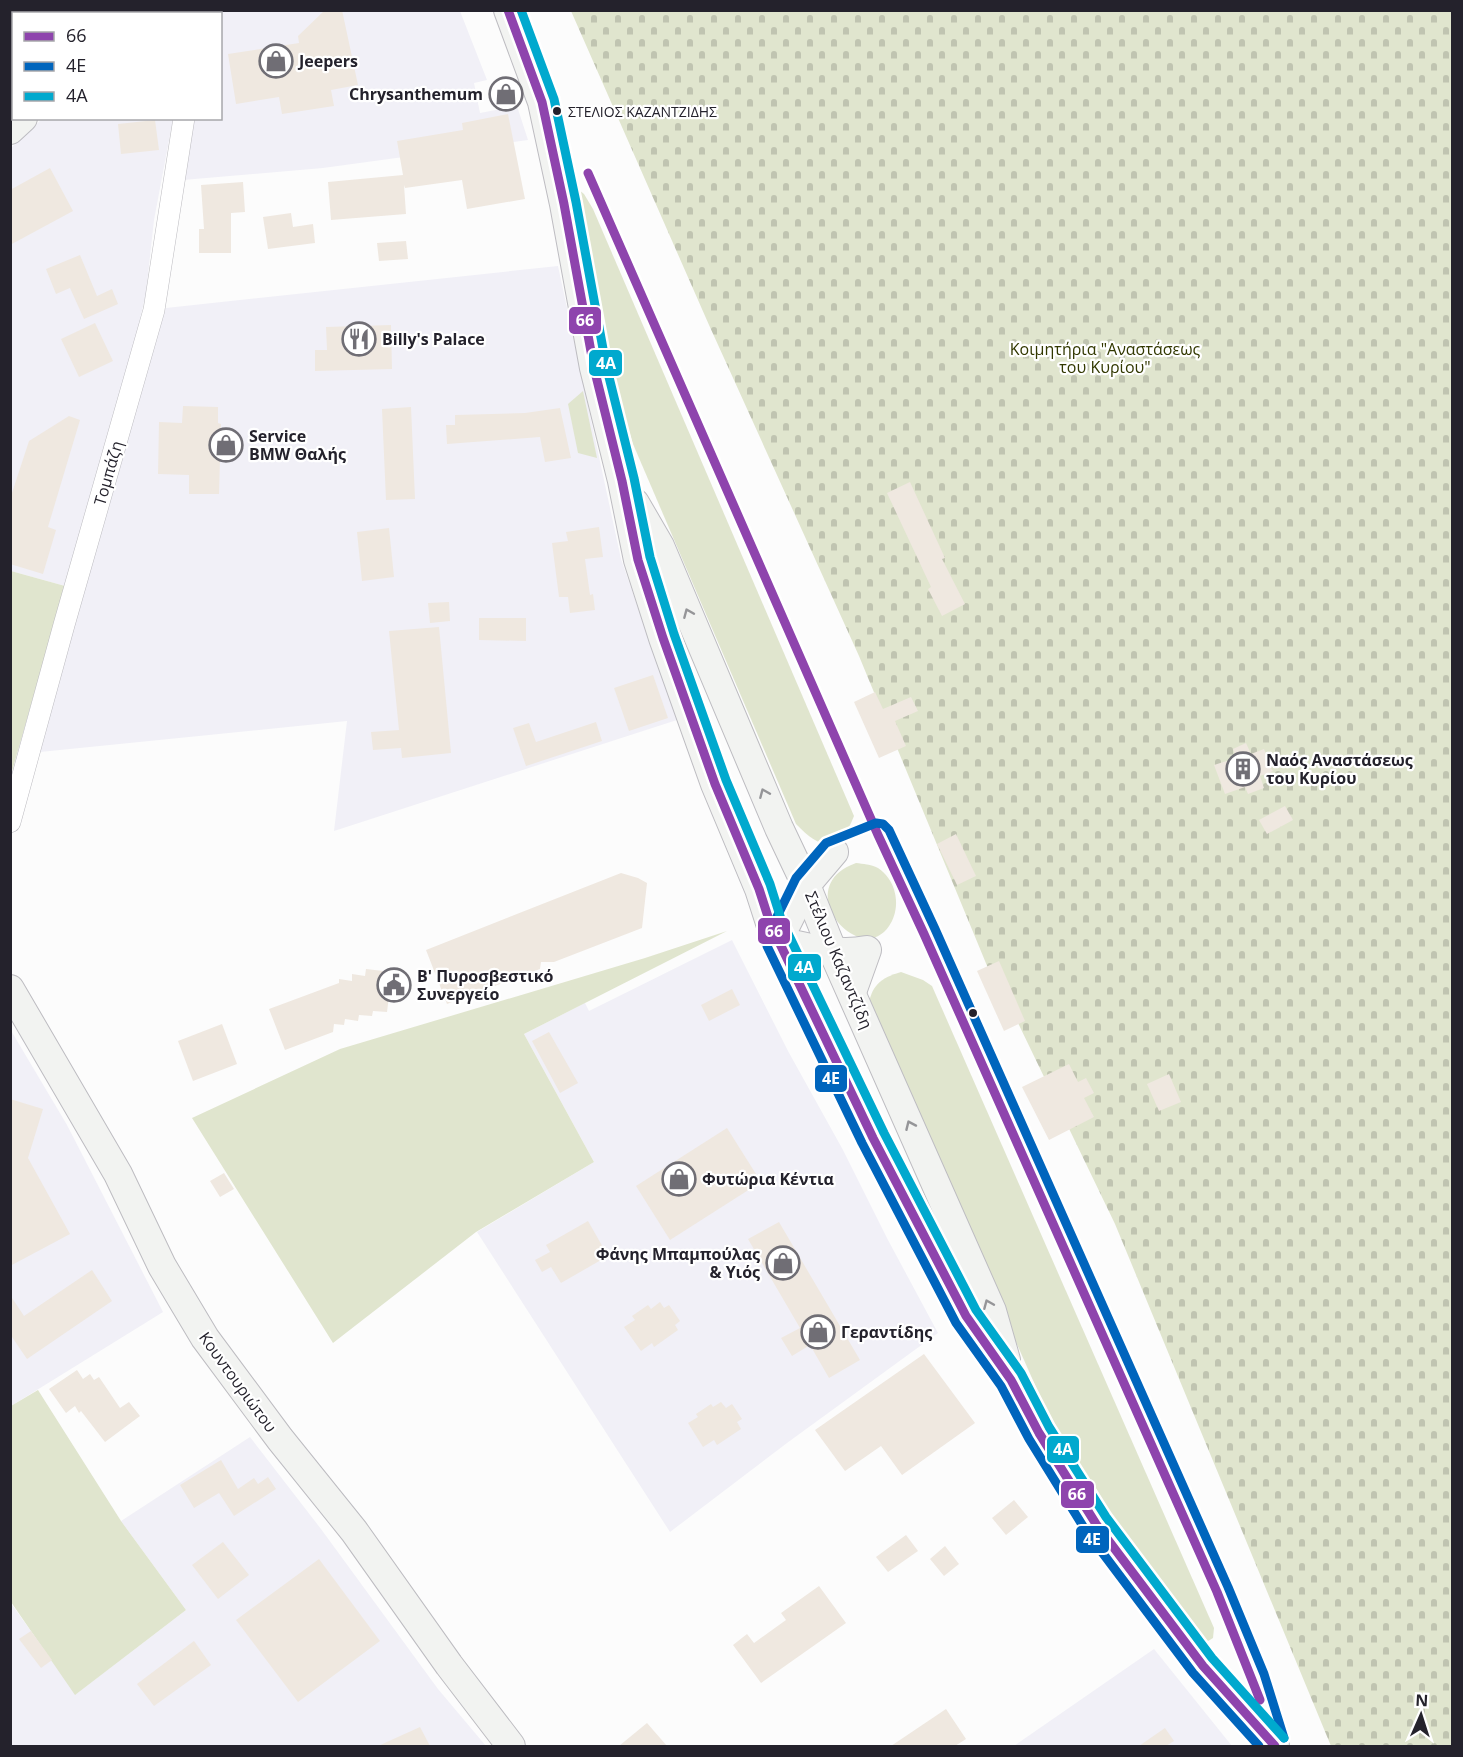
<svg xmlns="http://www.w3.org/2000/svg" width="1463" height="1757" font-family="'Open Sans',sans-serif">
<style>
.built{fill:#f1f0f7}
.green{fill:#e0e5ce}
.cemetery{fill:url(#cemetery-stones)}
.building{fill:#efe8e0}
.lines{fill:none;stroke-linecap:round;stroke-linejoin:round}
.street-casing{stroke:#bdbcc1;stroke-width:22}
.secondary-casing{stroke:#bdbcc1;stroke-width:30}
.highway-casing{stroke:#a6aba3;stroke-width:34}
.street{stroke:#fff;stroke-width:21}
.secondary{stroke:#f2f3f1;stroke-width:28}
.highway{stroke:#d3d8d0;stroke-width:33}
.bus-1-casing{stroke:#fff;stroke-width:14}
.bus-2-casing{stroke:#fff;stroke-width:14}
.bus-3-casing{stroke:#fff;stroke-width:14}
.bus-1{stroke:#8e44ad;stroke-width:9}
.bus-2{stroke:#0065bd;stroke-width:9}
.bus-3{stroke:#00a9ce;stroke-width:9}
.oneway{stroke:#959598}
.bus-dot{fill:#24222c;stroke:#fff;stroke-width:2}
.labels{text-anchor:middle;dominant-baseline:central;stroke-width:4.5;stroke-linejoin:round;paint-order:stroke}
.bus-label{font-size:14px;fill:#24222c;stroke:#fff;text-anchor:start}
.poi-label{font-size:16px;font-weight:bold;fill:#24222c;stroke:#fff;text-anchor:start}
.park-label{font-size:16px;fill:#323800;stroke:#fff}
.street-label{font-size:16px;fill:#24222c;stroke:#fff}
.line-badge{stroke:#fff;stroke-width:2}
.badge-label{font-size:16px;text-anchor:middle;font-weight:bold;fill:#fff}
</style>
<defs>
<pattern id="cemetery-stones" width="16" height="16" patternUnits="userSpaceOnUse" patternTransform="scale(1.5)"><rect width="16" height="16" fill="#e0e5ce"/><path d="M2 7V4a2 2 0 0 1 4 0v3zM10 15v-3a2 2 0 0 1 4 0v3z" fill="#c0c4b1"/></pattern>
</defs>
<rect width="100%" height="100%" fill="#fcfcfc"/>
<g class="built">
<polygon points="211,11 460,11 487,80 474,83 480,113 517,106 528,140 323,168 183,180 193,119 220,118 220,14 211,13"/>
<polygon points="42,119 173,119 154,220 146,293 137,332 65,586 11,571 11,148"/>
<polygon points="558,266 621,559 677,720 334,831 347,721 40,752 105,512 158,327 166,308"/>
<polygon points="732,940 788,1051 843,1150 888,1240 938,1333 787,1443 670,1532 477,1232 594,1162 524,1034 585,1003 589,1011"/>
<polygon points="10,1029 67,1125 163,1312 11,1406"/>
<polygon points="250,1437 321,1529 438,1689 486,1746 11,1746 10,1602 76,1694 186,1610 121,1521"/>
<polygon points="1154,1649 1232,1746 1014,1746"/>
</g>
<g class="green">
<path d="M579 190 584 194 593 209 854 816C839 854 822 851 796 824L633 444 610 369 575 194Z"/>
<polygon points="583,391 597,458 578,453 568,404"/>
<polygon points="11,571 65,586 11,775"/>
<path d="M856 863C863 864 871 864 878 868 895 879 901 903 892 921 865 975 786 888 856 863Z"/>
<polygon points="727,931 524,1034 594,1162 476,1232 333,1343 192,1118 340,1049 645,958"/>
<path d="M901 972 923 980 932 986 1214 1628 1213 1638 1205 1643 1197 1636C1146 1569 1096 1503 1055 1430L868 1008C871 986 880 978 901 972Z"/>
<polygon points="38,1390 121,1521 186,1610 75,1695 11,1602 11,1406"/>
</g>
<polygon class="cemetery" points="571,11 1452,11 1452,1746 1331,1746 1115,1224 1019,1025 990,973 859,656 709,325"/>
<g class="building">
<polygon points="325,10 342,10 358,85 331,90 334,106 282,114 279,97 236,104 228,54 299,43 298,36"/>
<polygon points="515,82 519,102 498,106 494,86"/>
<polygon points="508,114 525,199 467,209 462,180 405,188 404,185 406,214 331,220 328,182 403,175 397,141 463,130 462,123"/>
<polygon points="155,120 159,150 121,154 118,124"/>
<polygon points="50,168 73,211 10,245 10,190"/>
<polygon points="243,182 245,212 231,213 231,253 199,253 199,229 204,229 201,185"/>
<polygon points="291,213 293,227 313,224 315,243 268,249 263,217"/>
<polygon points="406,241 408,259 379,261 377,243"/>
<polygon points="80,255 97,296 112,289 118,304 84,319 70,288 56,294 46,269"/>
<polygon points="95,323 113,361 79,377 61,339"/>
<polygon points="391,325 392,369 315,371 315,350 327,350 326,327"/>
<polygon points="183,406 218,407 218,423 221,424 219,494 189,494 189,475 158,474 159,422 182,423"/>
<polygon points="411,407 415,499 386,500 382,409"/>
<polygon points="560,408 571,458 545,462 540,437 447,444 446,425 455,425 455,415 525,413"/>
<polygon points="69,416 80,420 48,527 56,530 43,574 10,564 10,499 29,441"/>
<polygon points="910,482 945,558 942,559 965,604 942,616 928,589 931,587 887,493"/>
<polygon points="599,527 603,557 585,559 590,595 593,594 595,610 570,613 568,597 559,597 552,543 568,541 566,532"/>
<polygon points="389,528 394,577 362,581 357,532"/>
<polygon points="449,602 450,621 430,623 428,603"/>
<polygon points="479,618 526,618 526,641 479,640"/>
<polygon points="439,627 451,753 402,758 401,748 373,750 371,732 399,730 389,631"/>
<polygon points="653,675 668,718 629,731 614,688"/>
<polygon points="875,692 883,709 911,697 918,711 895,721 906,746 879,758 854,702"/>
<polygon points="596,722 602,741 526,766 513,728 529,723 536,742"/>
<polygon points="1246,743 1251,754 1264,749 1266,754 1273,760 1270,767 1273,771 1260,776 1264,788 1248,794 1245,787 1225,794 1214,765 1236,758 1233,749"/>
<polygon points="1285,806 1293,820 1267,834 1259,820"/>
<polygon points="956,834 976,876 957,885 937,844"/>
<polygon points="621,873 638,878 647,883 642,928 554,962 541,962 540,969 447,1004 426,950"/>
<polygon points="999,961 1025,1021 1004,1031 977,971"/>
<polygon points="366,969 392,972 387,1012 373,1011 372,1016 359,1015 358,1021 345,1019 344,1025 334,1024 333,1032 285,1050 269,1009 339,983 339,979 352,981 352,974 365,976"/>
<polygon points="732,989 740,1005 709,1021 701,1005"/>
<polygon points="222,1024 237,1064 193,1081 178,1041"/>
<polygon points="549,1032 578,1083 560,1093 532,1041"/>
<polygon points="1069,1064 1078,1082 1086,1078 1094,1093 1084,1098 1094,1117 1049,1140 1022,1087"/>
<polygon points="1169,1074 1181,1102 1159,1111 1147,1084"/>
<polygon points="10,1099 43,1109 28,1158 70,1234 10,1266"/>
<polygon points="727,1128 761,1182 670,1240 636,1186"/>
<polygon points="224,1173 234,1189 220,1197 210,1181"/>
<polygon points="588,1221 608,1256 561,1283 551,1267 542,1272 535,1260 550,1252 546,1245"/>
<polygon points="779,1222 860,1360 829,1378 810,1345 792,1356 781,1338 800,1328 748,1239"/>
<polygon points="92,1270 112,1301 27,1359 10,1334 10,1295 24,1316"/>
<polygon points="660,1302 664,1308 669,1305 680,1321 675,1325 678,1330 654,1347 652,1343 641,1351 624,1327 635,1320 632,1316 648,1305 651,1309"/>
<polygon points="924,1354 975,1423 902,1475 881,1446 845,1471 815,1430"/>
<polygon points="77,1370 83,1379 90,1374 94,1380 99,1377 120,1408 129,1402 140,1416 105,1442 81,1411 79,1413 75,1406 66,1413 49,1389"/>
<polygon points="721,1402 726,1408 732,1404 742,1419 737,1422 741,1429 717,1445 714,1440 703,1447 688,1423 698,1417 696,1414 711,1404 713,1407"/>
<polygon points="221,1460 238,1489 254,1478 258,1484 268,1477 276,1489 234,1516 219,1493 194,1508 180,1485"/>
<polygon points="1014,1500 1028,1517 1006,1535 992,1518"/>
<polygon points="906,1535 918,1551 888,1572 876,1557"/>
<polygon points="223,1542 249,1575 218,1599 192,1565"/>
<polygon points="945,1546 959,1564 944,1576 930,1559"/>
<polygon points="319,1559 380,1641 298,1702 236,1620"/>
<polygon points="819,1586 846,1623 761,1683 733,1645 747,1634 754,1643 786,1620 781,1613"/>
<polygon points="31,1631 52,1660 41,1668 19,1639"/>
<polygon points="194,1641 211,1665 154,1706 137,1684"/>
<polygon points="946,1709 966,1739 955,1746 891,1746"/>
<polygon points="647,1723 667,1746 619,1746"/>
<polygon points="420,1727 430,1746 378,1746"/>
<polygon points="1165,1728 1174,1741 1166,1746 1139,1746"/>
</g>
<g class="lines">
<g class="street-casing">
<g id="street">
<polyline points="204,14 204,10"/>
<polyline points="10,822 64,625 154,310 184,118"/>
</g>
</g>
<g class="secondary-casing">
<g id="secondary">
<polyline points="508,10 542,102 564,204 594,368 622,481 638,560 663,638 715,784 759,889 770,923 873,1138 966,1316 1011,1380 1039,1433 1096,1524 1203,1666 1275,1746"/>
<polyline points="139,14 142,10"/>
<polyline points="10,130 23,118"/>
<polyline points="635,503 660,546 779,828 806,885 833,952 992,1311 1006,1360"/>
<path d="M778 941C808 947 836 956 867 950L852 992"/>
<polyline points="778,941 806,885 834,852"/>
<polyline points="10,989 118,1174 162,1266 205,1338 280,1439 354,1531 449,1665 511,1746"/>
</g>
</g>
<g class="highway-casing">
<g id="highway">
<polyline points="61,14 64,10"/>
<polyline points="10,56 14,54"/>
</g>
</g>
<use href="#street" class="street"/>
<use href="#secondary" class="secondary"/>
<use href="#highway" class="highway"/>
<g class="bus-1-casing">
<g id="bus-1">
<polyline points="508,10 542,102 564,204 594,368 622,481 638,560 663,638 715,784 759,889 770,923 873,1138 966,1316 1011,1380 1039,1433 1096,1524 1203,1666 1275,1746"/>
<polyline points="588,173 878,835 924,934 1217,1592 1260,1700"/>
</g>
</g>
<g class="bus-2-casing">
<polyline id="bus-2" points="1259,1746 1193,1673 1086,1531 1029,1439 1001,1386 956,1323 862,1143 767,946 767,937 796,878 826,843 876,823 883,824 889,830 935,929 1228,1587 1264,1674 1284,1738"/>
</g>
<g class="bus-3-casing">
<polyline id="bus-3" points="521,10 554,99 576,202 606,365 634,478 650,557 674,634 726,780 770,884 781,919 884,1133 976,1310 1021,1373 1049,1427 1106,1517 1212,1658 1284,1738"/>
</g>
<use href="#bus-1" class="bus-1"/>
<use href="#bus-2" class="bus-2"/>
<use href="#bus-3" class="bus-3"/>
</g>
<defs><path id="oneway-chevron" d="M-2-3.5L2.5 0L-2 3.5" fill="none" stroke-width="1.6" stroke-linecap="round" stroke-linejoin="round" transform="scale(1.5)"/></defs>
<g class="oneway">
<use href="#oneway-chevron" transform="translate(688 613) rotate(-113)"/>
<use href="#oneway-chevron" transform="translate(764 793) rotate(-113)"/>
<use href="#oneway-chevron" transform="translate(910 1125) rotate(-114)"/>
<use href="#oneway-chevron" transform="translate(988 1304) rotate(-113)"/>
</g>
<defs>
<g id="shop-ring" transform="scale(1.725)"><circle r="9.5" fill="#fff" stroke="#706e75" stroke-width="1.5"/><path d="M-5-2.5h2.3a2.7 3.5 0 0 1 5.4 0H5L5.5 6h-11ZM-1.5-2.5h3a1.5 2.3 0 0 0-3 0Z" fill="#706e75"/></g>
<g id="restaurant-ring" transform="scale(1.725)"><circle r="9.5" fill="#fff" stroke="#706e75" stroke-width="1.5"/><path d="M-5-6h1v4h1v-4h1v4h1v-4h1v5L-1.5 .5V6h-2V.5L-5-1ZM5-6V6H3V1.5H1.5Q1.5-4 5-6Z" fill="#706e75"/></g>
<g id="building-ring" transform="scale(1.725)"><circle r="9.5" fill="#fff" stroke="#706e75" stroke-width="1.5"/><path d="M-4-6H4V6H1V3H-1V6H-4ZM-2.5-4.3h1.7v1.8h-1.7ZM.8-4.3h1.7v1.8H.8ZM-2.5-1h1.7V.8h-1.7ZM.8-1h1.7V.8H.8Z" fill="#706e75"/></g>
<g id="civic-ring" transform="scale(1.725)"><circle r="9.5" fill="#fff" stroke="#706e75" stroke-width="1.5"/><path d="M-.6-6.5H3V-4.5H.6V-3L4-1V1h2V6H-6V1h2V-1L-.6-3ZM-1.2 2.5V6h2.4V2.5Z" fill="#706e75"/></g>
</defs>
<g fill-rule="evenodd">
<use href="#shop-ring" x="276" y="61"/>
<use href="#shop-ring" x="506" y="94"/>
<use href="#restaurant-ring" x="359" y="339"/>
<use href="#shop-ring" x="226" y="445"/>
<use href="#building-ring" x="1243" y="769"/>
<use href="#civic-ring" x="394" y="985"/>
<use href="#shop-ring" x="679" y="1179"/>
<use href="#shop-ring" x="783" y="1263"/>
<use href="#shop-ring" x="818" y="1332"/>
</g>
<g class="bus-dot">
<circle cx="557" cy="111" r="5"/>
<circle cx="973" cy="1013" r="5"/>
</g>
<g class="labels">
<g class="bus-label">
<text x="568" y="111">ΣΤΕΛΙΟΣ ΚΑΖΑΝΤΖΙΔΗΣ</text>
</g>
<g class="poi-label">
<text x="299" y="61">Jeepers</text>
<text x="483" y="94" text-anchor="end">Chrysanthemum</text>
<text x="382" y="339">Billy's Palace</text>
<text x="249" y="436">Service<tspan x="249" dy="18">BMW Θαλής</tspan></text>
<text x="1266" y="760">Ναός Αναστάσεως<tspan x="1266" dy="18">του Κυρίου</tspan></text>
<text x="417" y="976">Β' Πυροσβεστικό<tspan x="417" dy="18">Συνεργείο</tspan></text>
<text x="702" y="1179">Φυτώρια Κέντια</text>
<text x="760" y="1254" text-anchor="end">Φάνης Μπαμπούλας<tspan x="760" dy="18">&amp; Υιός</tspan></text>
<text x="841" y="1332">Γεραντίδης</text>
</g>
<g class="park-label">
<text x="1105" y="349">Κοιμητήρια "Αναστάσεως<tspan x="1105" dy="18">του Κυρίου"</tspan></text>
</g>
<g class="street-label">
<text transform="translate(108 473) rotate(-74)">Τομπάζη</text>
<text transform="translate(839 960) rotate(67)">Στέλιου Καζαντζίδη</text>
<text transform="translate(238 1382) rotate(54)">Κουντουριώτου</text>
</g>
</g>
<g class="line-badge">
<rect x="568" y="306" width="34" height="29" rx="6" fill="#8e44ad"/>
<rect x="588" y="349" width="35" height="28" rx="6" fill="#00a9ce"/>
<rect x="757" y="917" width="34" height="28" rx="6" fill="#8e44ad"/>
<rect x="787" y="953" width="35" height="29" rx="6" fill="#00a9ce"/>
<rect x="814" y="1064" width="34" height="29" rx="6" fill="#0065bd"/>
<rect x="1046" y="1435" width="34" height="29" rx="6" fill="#00a9ce"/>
<rect x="1060" y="1480" width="35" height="29" rx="6" fill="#8e44ad"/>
<rect x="1075" y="1525" width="35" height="29" rx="6" fill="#0065bd"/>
</g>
<g class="badge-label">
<text x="585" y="326">66</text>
<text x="606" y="369">4Α</text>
<text x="774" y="937">66</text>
<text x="804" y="973">4Α</text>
<text x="831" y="1084">4Ε</text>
<text x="1063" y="1455">4Α</text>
<text x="1077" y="1500">66</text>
<text x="1092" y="1545">4Ε</text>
</g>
<rect width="1463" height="1757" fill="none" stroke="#24222c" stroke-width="24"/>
<rect x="12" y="12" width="210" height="108" fill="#ffffff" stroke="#a7a7ab" stroke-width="1.5"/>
<rect x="24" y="32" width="30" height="9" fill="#8e44ad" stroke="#a7a7ab" stroke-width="1.5"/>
<text x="66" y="42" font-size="18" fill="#24222c">66</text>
<rect x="24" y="62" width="30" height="9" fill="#0065bd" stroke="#a7a7ab" stroke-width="1.5"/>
<text x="66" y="72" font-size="18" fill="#24222c">4Ε</text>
<rect x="24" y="92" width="30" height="9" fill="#00a9ce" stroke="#a7a7ab" stroke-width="1.5"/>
<text x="66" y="102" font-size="18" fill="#24222c">4Α</text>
<g transform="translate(1421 1715) rotate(3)" stroke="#ffffff" stroke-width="4.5" paint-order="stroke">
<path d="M0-4.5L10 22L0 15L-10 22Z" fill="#24222c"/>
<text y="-9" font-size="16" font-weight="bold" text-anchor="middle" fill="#24222c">N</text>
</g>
</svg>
